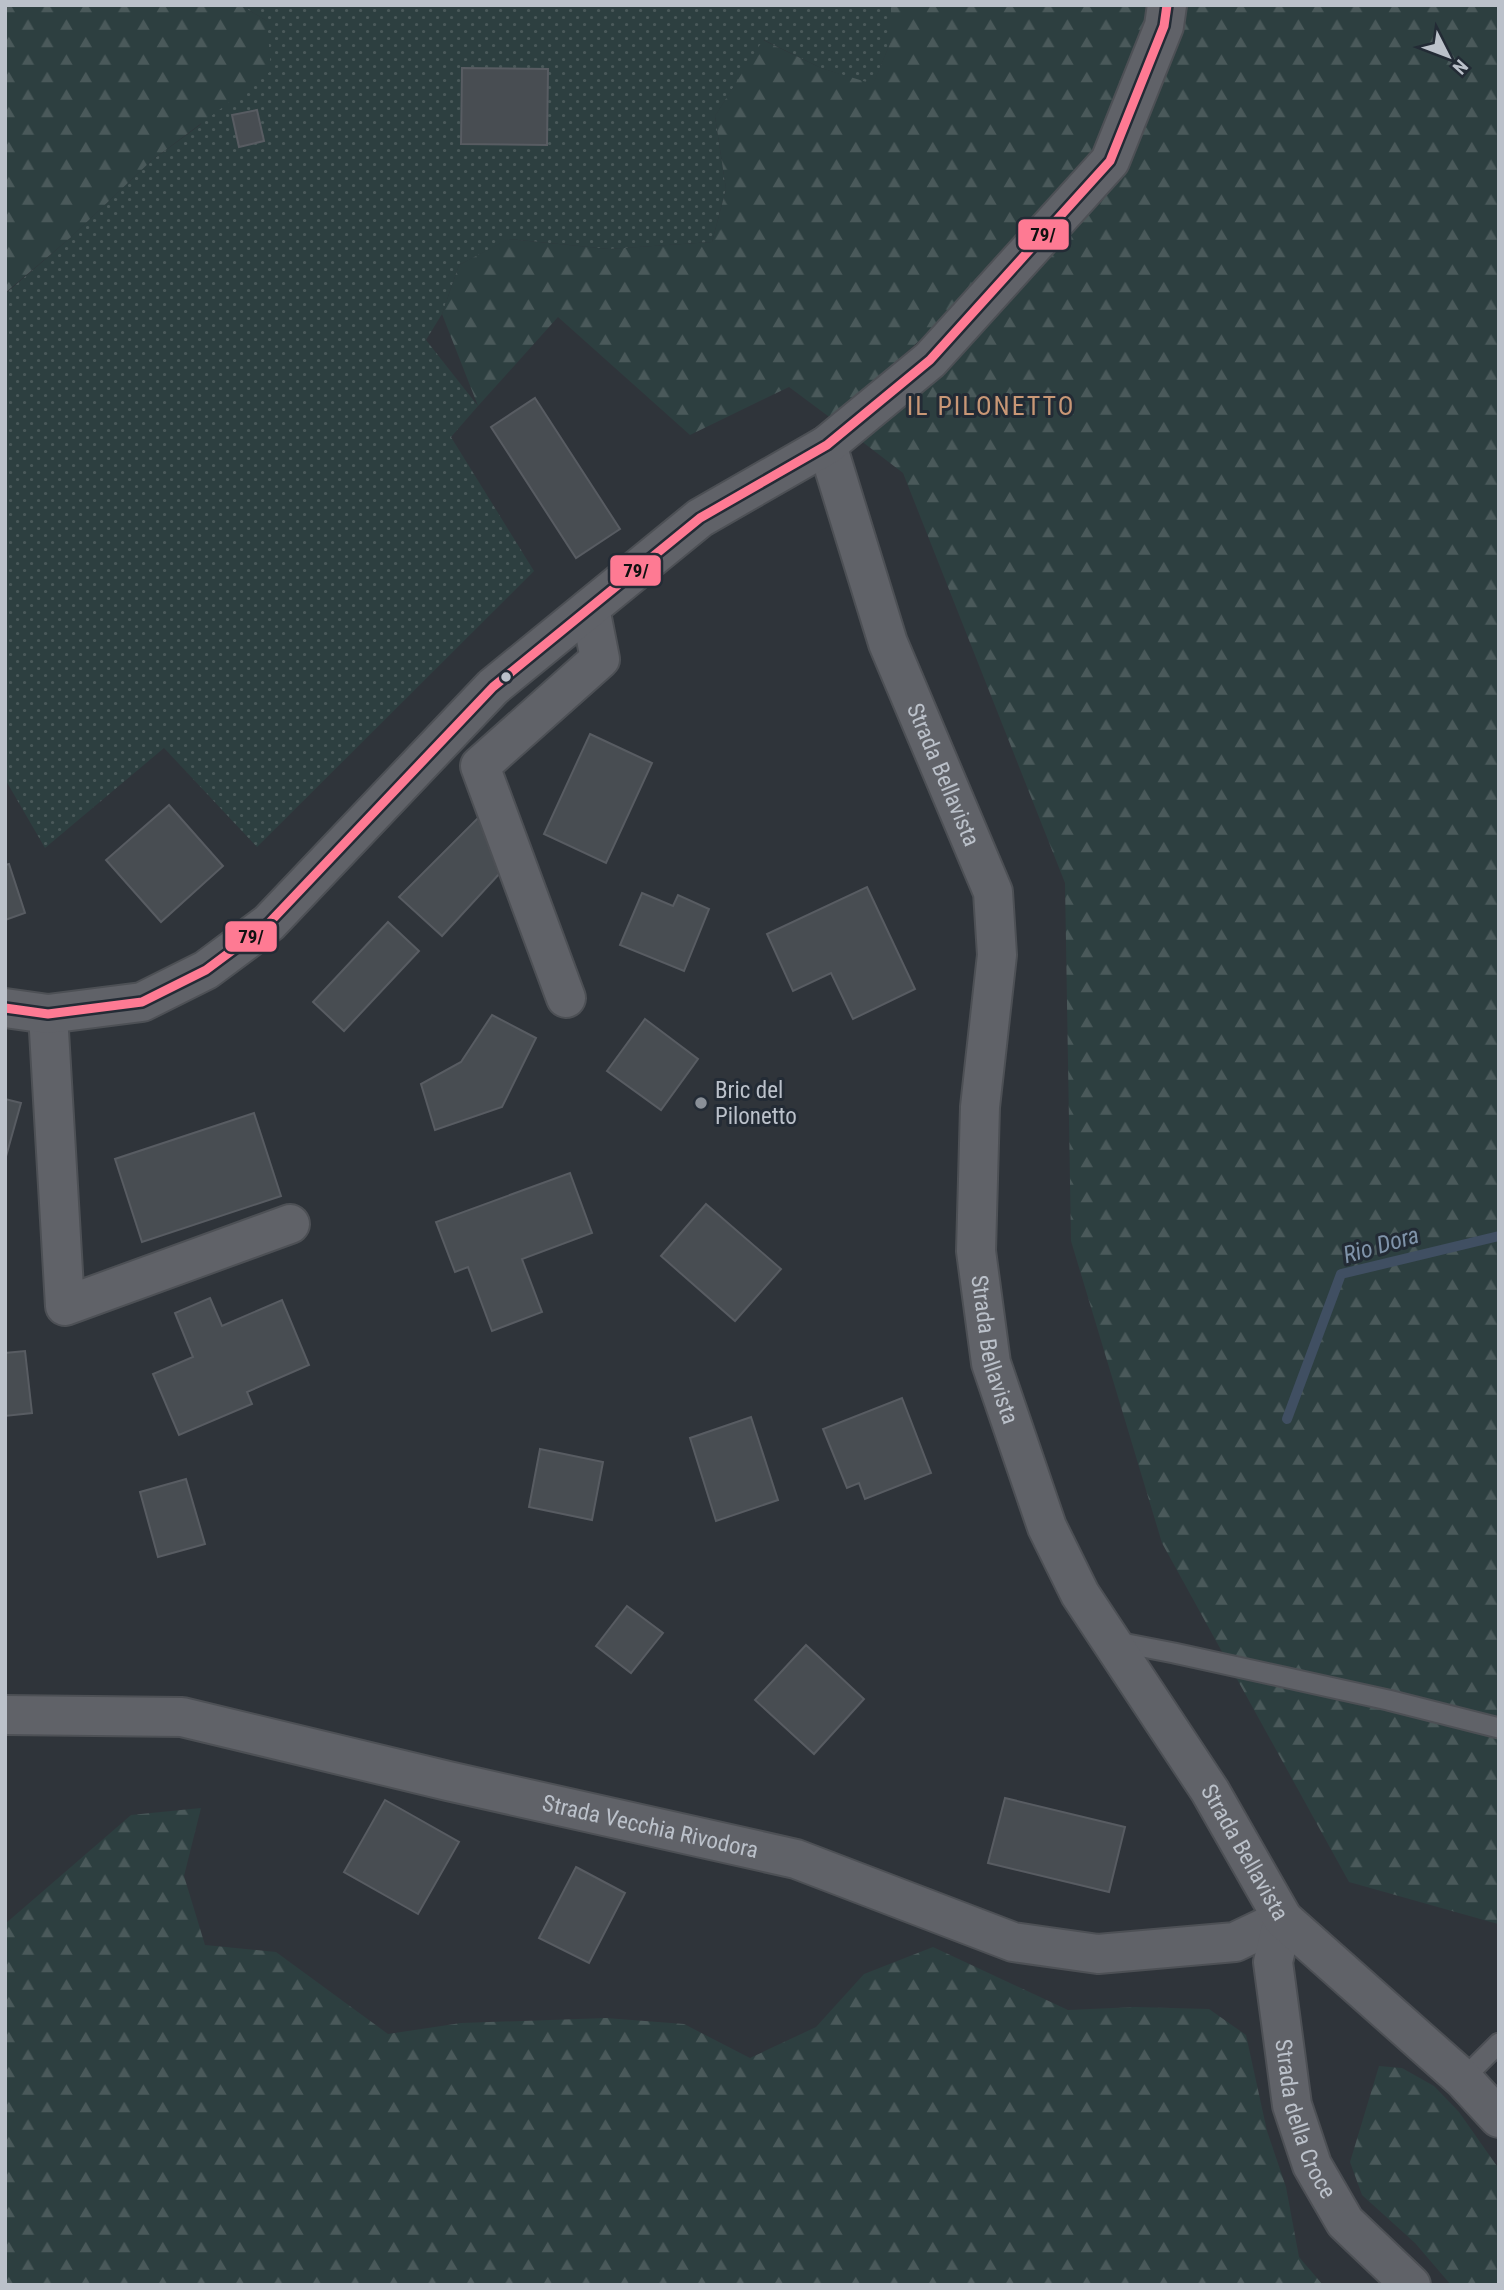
<svg xmlns="http://www.w3.org/2000/svg" width="1504" height="2290" font-family="'Roboto Condensed',sans-serif">
<style>
.grass{fill:url(#grass-dots)}
.forest{fill:url(#forest-firs)}
.lines{fill:none;stroke-linecap:round;stroke-linejoin:round}
.stream{stroke:#404f62;stroke-width:10}
.building{fill:#484d52;stroke:#585c62;stroke-width:2}
.service-casing{stroke:#4d5055;stroke-width:23}
.minor-casing{stroke:#4d5055;stroke-width:42}
.tertiary-casing{stroke:#4d5055;stroke-width:42}
.service{stroke:#606268;stroke-width:19}
.minor{stroke:#606268;stroke-width:38}
.tertiary{stroke:#606268;stroke-width:38}
.bus-1-casing{stroke:#232b35;stroke-width:14}
.bus-1{stroke:#fe7a93;stroke-width:9}
.bus-dot{fill:#bbc1ca;stroke:#232b35;stroke-width:2.5}
.poi-dot{fill:#8a9098;stroke:#232b35;stroke-width:2.5}
.labels{text-anchor:middle;dominant-baseline:central;stroke-width:6;stroke-linejoin:round;paint-order:stroke}
.street-label{font-size:23px;fill:#bbc1ca;stroke:#232b35}
.poi-label{font-size:23px;fill:#bbc1ca;stroke:#232b35;text-anchor:start}
.water-label{font-size:24px;font-style:italic;fill:#7f93a9;stroke:#232b35}
.quarter-label{font-size:26px;letter-spacing:2px;fill:#c99776;stroke:#232b35}
.line-badge{stroke:#232b35;stroke-width:2.5}
.pale-badge-label{font-size:19px;text-anchor:middle;font-weight:bold;fill:#111}
</style>
<defs>
<pattern id="grass-dots" width="8" height="8" patternUnits="userSpaceOnUse" patternTransform="scale(1.75)"><rect width="8" height="8" fill="#2d3f40"/><path d="M2 2h.1M6 6h.1" fill="none" stroke="#4a595a" stroke-width="1.8" stroke-linecap="round"/></pattern>
<pattern id="forest-firs" width="22" height="20" patternUnits="userSpaceOnUse" patternTransform="scale(1.75)"><rect width="22" height="20" fill="#2d3f40"/><path d="M5 1l3.5 6h-7zM16 11l3.5 6h-7z" fill="#4a595a"/></pattern>
</defs>
<rect width="100%" height="100%" fill="#2f343a"/>
<polygon class="grass" points="240,5 891,5 891,41 873,85 821,68 764,40 715,116 726,189 712,242 609,249 509,239 459,265 442,314 426,340 478,406 451,437 534,571 257,847 164,748 45,848 5,779 5,294 70,238 151,161 200,125 267,21"/>
<g class="forest">
<polygon points="5,5 240,5 267,21 271,71 151,161 70,238 5,293"/>
<polygon points="891,5 1153,5 1102,156 1018,252 832,419 789,387 690,435 558,317 478,406 442,314 459,265 508,239 609,249 712,242 726,189 715,116 763,40 821,68 873,84 891,41"/>
<polygon points="1180,5 1499,5 1498,1924 1349,1882 1162,1543 1071,1241 1065,883 903,473 856,437 1035,271"/>
<polygon points="201,1808 184,1876 205,1945 276,1952 388,2034 461,2023 606,2018 684,2024 750,2058 816,2027 864,1974 933,1947 1068,2010 1135,2007 1209,2009 1246,2035 1267,2131 1286,2187 1299,2257 1323,2285 5,2285 5,1924 131,1815"/>
<polygon points="1379,2066 1402,2068 1434,2086 1459,2112 1499,2169 1499,2285 1451,2285 1415,2243 1362,2195 1350,2162"/>
</g>
<g class="lines">
<polyline class="stream" points="1287,1419 1341,1274 1499,1236"/>
</g>
<g class="building">
<polygon points="462,68 548,69 547,145 461,144"/>
<polygon points="257,110 264,141 239,147 232,115"/>
<polygon points="535,398 620,529 576,558 491,427"/>
<polygon points="590,734 652,763 606,863 544,834"/>
<polygon points="169,805 223,866 161,922 106,860"/>
<polygon points="480,816 501,872 442,936 399,897"/>
<polygon points="9,864 25,913 5,920 5,865"/>
<polygon points="867,887 915,989 853,1019 831,973 793,991 767,934"/>
<polygon points="642,893 673,906 678,895 709,909 684,971 620,945"/>
<polygon points="388,922 419,951 344,1031 313,1002"/>
<polygon points="492,1015 536,1038 502,1107 435,1130 421,1084 461,1062"/>
<polygon points="645,1019 698,1059 661,1110 607,1071"/>
<polygon points="5,1099 21,1103 5,1160"/>
<polygon points="254,1113 281,1196 142,1242 115,1159"/>
<polygon points="570,1173 592,1233 522,1259 542,1312 492,1331 468,1267 455,1272 436,1222"/>
<polygon points="706,1204 781,1269 735,1321 661,1256"/>
<polygon points="210,1298 222,1326 282,1300 309,1365 247,1392 252,1404 179,1435 153,1374 193,1357 175,1313"/>
<polygon points="25,1351 32,1413 5,1416 5,1353"/>
<polygon points="902,1398 931,1473 865,1499 859,1483 847,1488 823,1429"/>
<polygon points="751,1417 778,1500 716,1521 690,1438"/>
<polygon points="540,1449 603,1462 592,1520 529,1507"/>
<polygon points="186,1479 205,1544 158,1557 140,1492"/>
<polygon points="627,1606 663,1633 631,1673 596,1646"/>
<polygon points="806,1645 864,1699 814,1754 755,1700"/>
<polygon points="1005,1798 1125,1827 1109,1892 988,1863"/>
<polygon points="385,1800 459,1842 418,1914 344,1872"/>
<polygon points="576,1867 625,1893 589,1963 539,1938"/>
</g>
<g class="lines">
<g class="service-casing">
<g id="service">
<polyline points="1112,1641 1174,1653 1388,1700 1499,1728"/>
<polyline points="1463,2079 1499,2043"/>
</g>
</g>
<g class="minor-casing">
<g id="minor">
<polyline points="566,998 480,766 600,659 590,608"/>
<polyline points="48,1014 65,1306 290,1224"/>
<path id="s1" d="M5 1715 182 1717 448 1781 796 1859 1013 1942 1098 1954 1235 1942 1283 1919"/>
<path id="s2" d="M1283 1919 1273 1962 1292 2105 1312 2165 1345 2222 1411 2285"/>
</g>
</g>
<g class="tertiary-casing">
<g id="tertiary">
<path id="s3" d="M827 445 888 643 993 892 997 955 980 1107 976 1251 991 1363 1047 1527 1080 1594 1210 1791 1283 1919 1463 2079 1499 2118"/>
<polyline points="5,1008 48,1014 142,1002 206,970 269,923 493,687 700,518 827,445 930,360 1110,161 1164,26 1167,5"/>
</g>
</g>
<use href="#service" class="service"/>
<use href="#minor" class="minor"/>
<use href="#tertiary" class="tertiary"/>
<g class="bus-1-casing">
<polyline id="bus-1" points="5,1008 48,1014 142,1002 206,970 269,923 493,687 700,518 827,445 930,360 1110,161 1164,26 1167,5"/>
</g>
<use href="#bus-1" class="bus-1"/>
</g>
<circle class="bus-dot" cx="506" cy="677" r="6"/>
<circle class="poi-dot" cx="701" cy="1103" r="7"/>
<g class="labels">
<g class="street-label">
<text stroke="none"><textPath href="#s3" startOffset="350">Strada Bellavista</textPath></text>
<text stroke="none"><textPath href="#s3" startOffset="938">Strada Bellavista</textPath></text>
<text stroke="none"><textPath href="#s1" startOffset="658">Strada Vecchia Rivodora</textPath></text>
<text stroke="none"><textPath href="#s3" startOffset="1505">Strada Bellavista</textPath></text>
<text stroke="none"><textPath href="#s2" startOffset="205">Strada della Croce</textPath></text>
</g>
<g class="poi-label">
<text x="715" y="1090">Bric del<tspan x="715" dy="26">Pilonetto</tspan></text>
</g>
<g class="water-label">
<text transform="translate(1381 1245) rotate(-16)">Rio Dora</text>
</g>
<g class="quarter-label">
<text x="991" y="406">IL PILONETTO</text>
</g>
</g>
<g class="line-badge">
<rect x="1017" y="218" width="53" height="33" rx="7" fill="#fe7a93"/>
<rect x="609" y="554" width="53" height="33" rx="7" fill="#fe7a93"/>
<rect x="224" y="920" width="54" height="33" rx="7" fill="#fe7a93"/>
</g>
<g class="pale-badge-label">
<text x="1043" y="241">79/</text>
<text x="636" y="577">79/</text>
<text x="251" y="943">79/</text>
</g>
<rect width="1504" height="2290" fill="none" stroke="#bbc1ca" stroke-width="14"/>
<g transform="translate(1448 56) rotate(132)" stroke="#232b35" stroke-width="5" paint-order="stroke">
<path d="M0-5L12 26L0 18L-12 26Z" fill="#bbc1ca"/>
<text y="-10" font-size="19" font-weight="bold" text-anchor="middle" fill="#bbc1ca">N</text>
</g>
</svg>
